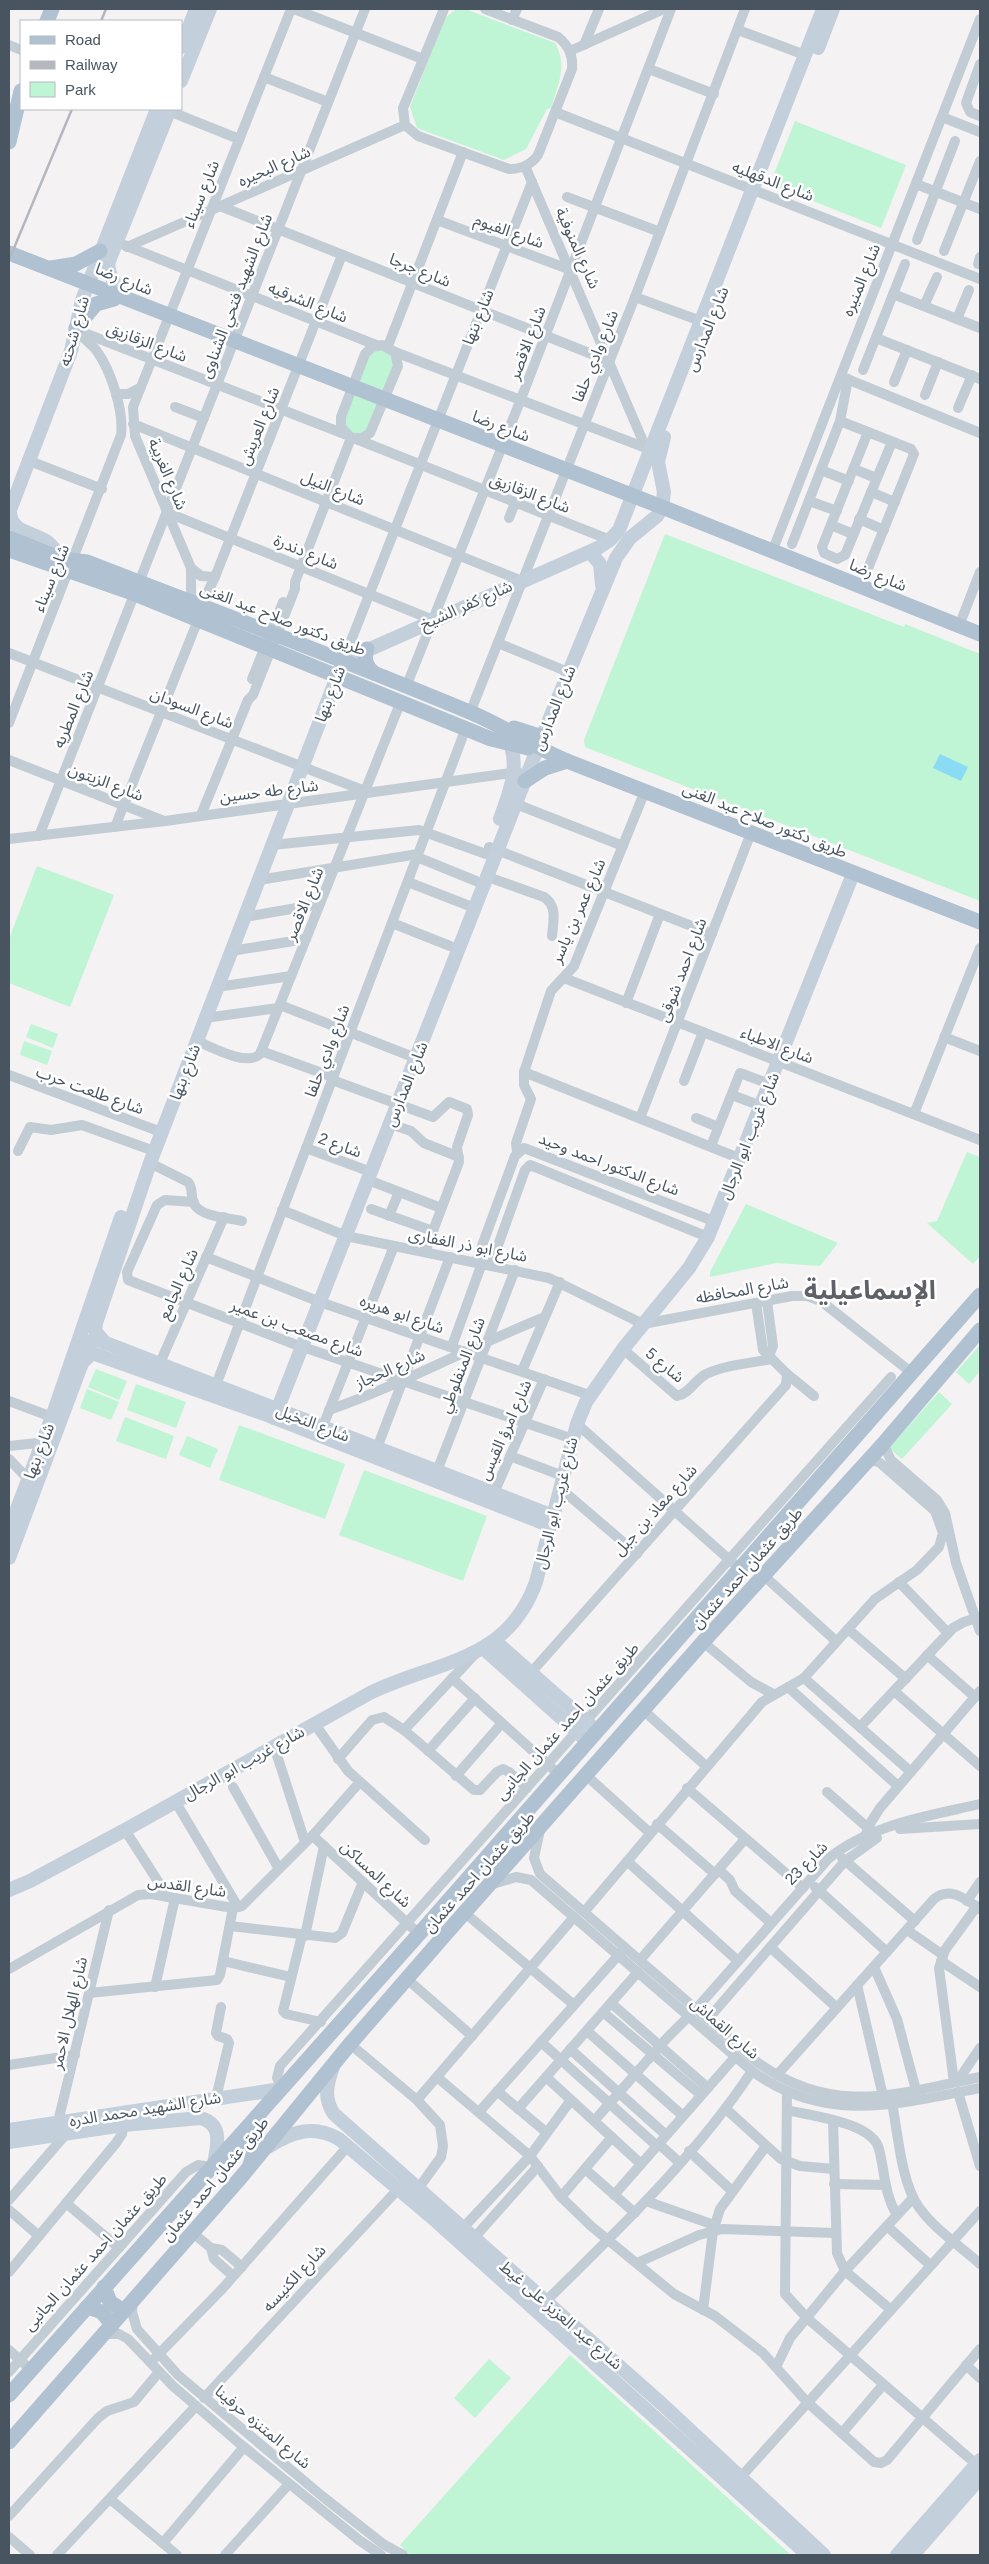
<svg xmlns="http://www.w3.org/2000/svg" width="989" height="2564" font-family="Helvetica,'Noto Sans Arabic',sans-serif">
<style>
.green{fill:#bff4d4}
.water{fill:#89dcf4}
.lines{fill:none;stroke-linecap:round;stroke-linejoin:round}
.street{stroke:#c2ccd4;stroke-width:10}
.secondary{stroke:#c4cfdc;stroke-width:14}
.primary{stroke:#b0c1d2;stroke-width:15}
.rail{stroke:#b4b7bd;stroke-width:2.5}
.labels{text-anchor:middle;dominant-baseline:central;stroke-width:5;stroke-linejoin:round;paint-order:stroke}
.street-label{font-size:16px;fill:#485561;stroke:#fff}
.town-label{font-size:26px;font-weight:bold;fill:#5e6268;stroke:#fff}
</style>
<rect width="100%" height="100%" fill="#f4f2f2"/>
<g class="green">
<path d="M465 9 555 43C568 66 558 84 551 108L547 109 526 149 504 160 417 128 410 107 444 19 455 10Z"/>
<polygon points="795,121 906,165 881,228 770,184"/>
<polygon points="374,349 389,351 395,362 368,428 358,435 347,433 343,416 368,352"/>
<polygon points="665,534 904,627 905,624 980,654 980,901 585,747 584,740"/>
<polygon points="37,866 114,895 70,1007 9,983 9,939"/>
<polygon points="31,1024 58,1034 53,1048 26,1037"/>
<polygon points="24,1041 52,1051 47,1065 20,1055"/>
<polygon points="967,1152 980,1157 980,1256 973,1264 927,1223 937,1221"/>
<polygon points="746,1204 838,1243 820,1266 776,1263 710,1277 710,1272"/>
<polygon points="980,1345 980,1371 969,1384 956,1372"/>
<polygon points="96,1369 127,1381 119,1400 88,1387"/>
<polygon points="136,1384 186,1402 176,1428 127,1410"/>
<polygon points="87,1389 119,1402 111,1420 80,1408"/>
<polygon points="939,1392 952,1404 902,1459 889,1448"/>
<polygon points="125,1417 174,1436 166,1459 116,1441"/>
<polygon points="239,1425 345,1464 325,1519 219,1480"/>
<polygon points="187,1436 218,1449 210,1468 179,1455"/>
<polygon points="364,1470 487,1516 463,1581 339,1535"/>
<polygon points="570,2355 791,2555 410,2555 400,2545"/>
<polygon points="489,2359 511,2378 475,2418 454,2398"/>
</g>
<polygon class="water" points="940,754 968,767 961,781 933,768"/>
<g class="lines">
<g class="street">
<polyline points="294,9 423,59"/>
<path d="M444 9 403 108 405 125 418 136 509 169C522 169 531 165 538 155L572 69C573 55 569 46 558 37L485 9"/>
<polyline points="512,20 517,9"/>
<polyline points="738,30 805,55"/>
<polyline points="9,45 21,50"/>
<polyline points="584,45 599,9"/>
<polyline points="570,51 664,9"/>
<polyline points="980,64 966,103 970,112 980,116"/>
<polyline points="649,69 714,94"/>
<polyline points="264,77 328,102"/>
<polyline points="169,111 239,139"/>
<polyline points="555,112 980,279"/>
<polyline points="942,117 980,132"/>
<polyline points="525,166 648,453"/>
<polyline points="916,184 980,209"/>
<polyline points="567,197 660,232"/>
<polyline points="220,206 609,361"/>
<polyline points="437,220 571,270"/>
<polyline points="917,240 955,141"/>
<polyline points="124,245 376,345"/>
<polyline points="127,247 405,125"/>
<polyline points="944,251 980,161"/>
<polyline points="978,264 980,257"/>
<polyline points="893,294 980,328"/>
<polyline points="635,297 709,324"/>
<polyline points="924,306 937,277"/>
<polyline points="957,319 969,290"/>
<polyline points="79,331 347,435"/>
<polyline points="876,338 980,379"/>
<polygon points="382,345 395,352 398,366 370,433 362,438 351,438 341,427 341,417 365,354 372,347"/>
<polyline points="388,346 463,152"/>
<polyline points="395,352 646,448"/>
<polyline points="863,370 905,264"/>
<polyline points="842,377 980,433"/>
<polyline points="894,382 907,350"/>
<polyline points="116,394 128,394 138,389"/>
<polyline points="925,395 938,362"/>
<polyline points="175,407 204,418"/>
<polyline points="958,408 972,375"/>
<polyline points="840,421 911,449 914,454 867,571"/>
<polyline points="133,424 522,581"/>
<polyline points="868,432 822,547 824,553 837,559 845,555 892,442"/>
<polyline points="356,439 610,540"/>
<polyline points="27,460 102,489"/>
<polyline points="854,469 876,478"/>
<polyline points="821,470 849,481"/>
<polyline points="871,492 895,502"/>
<polyline points="809,501 837,511"/>
<polyline points="168,513 433,620"/>
<polyline points="509,518 515,503"/>
<polyline points="859,519 884,530"/>
<polyline points="831,525 853,534"/>
<polyline points="792,544 840,421 848,379"/>
<polyline points="772,552 980,19"/>
<polyline points="191,568 201,576 215,577"/>
<polyline points="191,602 191,568 135,436 133,407 291,9"/>
<polyline points="201,606 215,577 342,255"/>
<polyline points="959,626 980,572"/>
<polyline points="498,643 568,672"/>
<polyline points="9,653 365,791"/>
<polyline points="343,661 532,182"/>
<polyline points="252,679 283,602"/>
<polyline points="406,687 521,399 671,9"/>
<polyline points="470,713 635,297 745,9"/>
<path d="M9 723 121 435C124 411 111 370 96 350 90 343 82 337 76 331"/>
<polyline points="9,760 164,821"/>
<polyline points="516,804 623,846"/>
<polyline points="201,815 248,700 253,695 295,589 295,582 351,438"/>
<polyline points="115,827 198,620"/>
<polyline points="39,836 365,9"/>
<polyline points="9,839 165,821 518,772"/>
<polyline points="272,845 419,830 486,854"/>
<polyline points="489,847 712,934"/>
<polyline points="417,857 476,881"/>
<path d="M488 877 544 897C558 906 553 922 552 936"/>
<polyline points="259,880 418,854"/>
<polyline points="408,882 467,905"/>
<polyline points="245,917 320,904"/>
<polyline points="392,923 450,946"/>
<polyline points="231,951 306,939"/>
<polyline points="564,978 980,1140"/>
<polyline points="217,987 291,976"/>
<polyline points="626,1003 660,914"/>
<polyline points="280,1005 408,1055"/>
<polyline points="205,1018 278,1008"/>
<polyline points="944,1037 980,1051"/>
<path d="M197 1041C212 1047 247 1067 260 1054L401 701"/>
<polyline points="261,1051 333,1077"/>
<polyline points="524,1072 741,1159"/>
<polyline points="9,1075 161,1132"/>
<polyline points="332,1080 433,1117 449,1102 467,1109 468,1115 457,1147 459,1162 425,1252"/>
<polyline points="684,1081 703,1032"/>
<polyline points="732,1095 761,1106"/>
<polyline points="914,1114 980,948"/>
<polyline points="640,1118 751,833"/>
<polyline points="696,1118 718,1127"/>
<polyline points="390,1124 411,1131 424,1143 459,1157"/>
<polyline points="711,1146 740,1073 770,1084"/>
<polyline points="306,1148 363,1169"/>
<polyline points="18,1151 30,1127 51,1130 82,1125 154,1151"/>
<polyline points="517,1152 516,1143 531,1099 524,1085 524,1072 551,991 574,966 645,791"/>
<path d="M150 1163 188 1182C194 1189 190 1197 194 1204 201 1217 229 1218 242 1221"/>
<polyline points="368,1180 441,1208"/>
<polyline points="194,1202 165,1200 157,1205 127,1272 128,1280 294,1344 573,1439"/>
<polyline points="371,1209 433,1231"/>
<polyline points="282,1210 346,1236 549,1278 643,1324 792,1296 807,1296 821,1301 912,1373"/>
<polyline points="389,1216 399,1192"/>
<polyline points="206,1257 320,1302 589,1395"/>
<polyline points="476,1262 515,1156 524,1148 716,1222"/>
<polyline points="491,1265 525,1170 530,1165 708,1237"/>
<polyline points="767,1301 773,1346 769,1356"/>
<polyline points="452,1346 482,1263"/>
<path d="M623 1349 677 1396C689 1394 695 1380 706 1374 725 1365 751 1363 772 1359"/>
<polyline points="160,1363 224,1217"/>
<polyline points="522,1371 560,1282"/>
<polyline points="787,1374 814,1396"/>
<polyline points="216,1385 466,728"/>
<polyline points="9,1401 52,1417"/>
<path d="M329 1410C403 1384 472 1346 545 1317"/>
<polyline points="577,1424 733,1563"/>
<polyline points="323,1426 394,1246"/>
<polyline points="883,1444 891,1460 937,1500 945,1513 956,1563 980,1631"/>
<polyline points="9,1446 47,1442"/>
<polyline points="377,1448 450,1257"/>
<polyline points="510,1456 563,1476"/>
<polyline points="9,1459 28,1479"/>
<polyline points="437,1471 515,1270"/>
<polyline points="560,1488 637,1554"/>
<polyline points="494,1493 544,1379"/>
<polyline points="763,1575 836,1641"/>
<polyline points="899,1582 948,1633"/>
<polyline points="848,1629 906,1679"/>
<polyline points="703,1642 751,1682 773,1694"/>
<polyline points="927,1655 975,1697"/>
<polyline points="528,1676 786,1385 787,1374 763,1350 756,1303"/>
<polyline points="452,1678 553,1769"/>
<polyline points="804,1678 911,1772"/>
<polyline points="788,1687 898,1786"/>
<polyline points="894,1691 980,1766"/>
<polyline points="644,1711 706,1766"/>
<polyline points="314,1723 348,1771 425,1840"/>
<polyline points="860,1727 953,1628 964,1622 976,1618"/>
<polyline points="404,1730 475,1654"/>
<polyline points="274,1746 305,1842"/>
<polyline points="428,1751 475,1698"/>
<polyline points="338,1759 372,1720 384,1717 404,1730 474,1790 480,1790 497,1772 503,1769 509,1772 527,1788"/>
<polyline points="456,1776 502,1723"/>
<polyline points="587,1776 650,1833"/>
<polyline points="233,1787 279,1869"/>
<polyline points="687,1788 803,1888"/>
<polyline points="827,1792 868,1828"/>
<polyline points="175,1801 238,1907"/>
<polyline points="657,1824 715,1874"/>
<polyline points="900,1829 980,1824"/>
<polyline points="125,1830 168,1897"/>
<path d="M540 1830 534 1858 540 1874 757 2062C833 2117 897 2094 980 2077"/>
<polyline points="313,1836 419,1934"/>
<polyline points="864,1839 871,1822 880,1808 980,1691"/>
<polyline points="842,1858 915,1921"/>
<polyline points="627,1861 738,1961"/>
<polyline points="719,1870 730,1880 735,1891 771,1923"/>
<path d="M490 1885 516 1877 531 1880 752 2071C826 2125 898 2104 980 2088"/>
<polyline points="815,1887 887,1952"/>
<polyline points="967,1901 980,1882"/>
<polyline points="585,1911 762,1702 804,1678 875,1599 917,1570 939,1547 943,1533 935,1511 879,1462 870,1460"/>
<polyline points="465,1913 574,2005"/>
<polyline points="230,1926 335,1938 342,1933 363,1882"/>
<polyline points="907,1930 943,1955"/>
<polyline points="302,1935 283,2011 286,2014 321,2022"/>
<polyline points="305,1936 324,1846"/>
<polyline points="770,1947 837,2008"/>
<polyline points="640,1960 745,1839"/>
<polyline points="223,1961 291,1977"/>
<polyline points="941,1961 980,1987"/>
<polyline points="874,1967 897,2019 916,2090"/>
<polyline points="9,1969 138,1895 151,1894 233,1908 242,1906 314,1834 359,1783"/>
<polyline points="407,1979 472,2036"/>
<polyline points="857,1985 883,2096"/>
<polyline points="155,1987 175,1898"/>
<polyline points="89,1993 217,1980 220,1975 233,1908"/>
<polyline points="611,2003 708,2088"/>
<path d="M696 2009 829 1858C871 1824 929 1816 980 1804"/>
<polyline points="603,2012 701,2095"/>
<polyline points="708,2019 845,1861 877,1838"/>
<polyline points="587,2031 683,2116"/>
<polyline points="541,2042 657,2146"/>
<polyline points="350,2044 417,2100 440,2125 443,2146 441,2157 418,2189"/>
<polyline points="570,2049 666,2135"/>
<polyline points="9,2065 75,2055"/>
<path d="M777 2075 934 1899C951 1886 965 1899 980 1909"/>
<polyline points="437,2077 530,2156 561,2197 591,2226 674,2294 715,2316 763,2353 807,2402 874,2462 881,2463 887,2460 980,2349"/>
<polyline points="546,2077 641,2164"/>
<polyline points="954,2082 939,1968 945,1950 977,1906"/>
<polyline points="957,2082 980,2048"/>
<polyline points="282,2088 277,2078 280,2066 891,1377"/>
<polyline points="497,2091 546,2132"/>
<polyline points="787,2092 785,2294 807,2318 976,2464"/>
<polyline points="958,2092 980,2166"/>
<polyline points="216,2098 229,2043 227,2039 218,2036 216,2033 221,2007"/>
<path d="M891 2098C898 2130 900 2179 918 2206 934 2229 960 2246 980 2264"/>
<polyline points="417,2100 574,1917"/>
<polyline points="518,2109 638,1972"/>
<polyline points="726,2109 781,2159 800,2166 834,2169"/>
<path d="M787 2110C811 2116 872 2122 879 2149 885 2172 884 2194 897 2215"/>
<polyline points="479,2112 623,1950"/>
<polyline points="594,2121 667,2038 689,2016"/>
<polyline points="833,2121 837,2253 845,2271 890,2309"/>
<polyline points="58,2122 109,1910"/>
<polyline points="659,2144 680,2163"/>
<polyline points="689,2151 731,2190"/>
<polyline points="585,2169 635,2213"/>
<polyline points="834,2184 885,2185"/>
<polyline points="614,2195 735,2057"/>
<polyline points="561,2197 612,2137"/>
<polyline points="9,2200 67,2133"/>
<polyline points="646,2201 714,2225"/>
<polyline points="66,2203 119,2248"/>
<polyline points="9,2210 39,2236"/>
<polyline points="887,2226 930,2265"/>
<polyline points="463,2228 530,2156 571,2100"/>
<polyline points="193,2233 211,2248 214,2259 233,2276"/>
<polyline points="474,2238 538,2166"/>
<polyline points="211,2248 222,2250 242,2267"/>
<polyline points="637,2263 699,2235 722,2229 835,2233"/>
<polyline points="9,2272 116,2143 122,2134 124,2120"/>
<path d="M546 2301C619 2229 695 2157 752 2071"/>
<polyline points="133,2302 132,2312 137,2329 178,2375 322,2496 383,2544 403,2555"/>
<polyline points="703,2310 713,2231 720,2209 766,2146"/>
<polyline points="104,2334 119,2334 128,2339 173,2386 239,2443 359,2540 381,2555"/>
<polyline points="9,2350 31,2370"/>
<polyline points="155,2358 223,2288 348,2146"/>
<polyline points="966,2365 980,2378"/>
<polyline points="776,2367 790,2338 845,2271 913,2198"/>
<polyline points="9,2372 186,2172 198,2165 211,2167"/>
<polyline points="204,2398 402,2185"/>
<polyline points="842,2433 883,2385"/>
<polyline points="740,2478 980,2211"/>
<polyline points="110,2499 177,2555"/>
<polyline points="9,2516 98,2418 107,2411 134,2402 159,2372"/>
<polyline points="9,2537 30,2555"/>
<polyline points="163,2543 244,2447"/>
<polyline points="57,2555 196,2406"/>
<polyline points="225,2555 289,2484"/>
</g>
<g class="secondary">
<polyline points="181,47 196,9"/>
<polyline points="818,48 833,9"/>
<polyline points="181,81 210,9"/>
<path d="M118 295C118 282 106 276 109 261L170 109"/>
<polyline points="590,552 600,564 602,585"/>
<path d="M62 559C57 553 53 546 46 541 31 531 10 533 10 510L71 351 82 300 157 109"/>
<path d="M500 819C510 791 522 763 506 734"/>
<polyline points="105,1343 95,1331 96,1323 150,1163 343,661 598,548 610,540 619,530 823,9"/>
<polyline points="75,1351 85,1342 98,1340 553,1516"/>
<polyline points="274,1418 542,737 616,558 630,538 657,516 662,507 664,492 658,462 664,437"/>
<polyline points="9,1530 52,1417 121,1217"/>
<polyline points="9,1558 82,1363 92,1353 267,1415 551,1526"/>
<polyline points="495,1641 596,1730"/>
<polyline points="484,1649 587,1741"/>
<path d="M9 1890 30 1881 125 1830 370 1693C438 1660 507 1663 536 1582L577 1424 586 1402 623 1349 689 1268 708 1237 853 874"/>
<path d="M333 2067C327 2084 323 2098 334 2114L662 2404 824 2555"/>
<polyline points="9,2130 281,2089"/>
<path d="M9 2142 124 2125 200 2118C224 2124 217 2146 214 2164"/>
<path d="M268 2147C291 2132 313 2124 339 2139L436 2221 808 2555"/>
<polyline points="897,2555 980,2460"/>
<polyline points="913,2555 980,2478"/>
</g>
<g class="primary">
<polyline points="47,21 52,9"/>
<polyline points="9,142 21,91"/>
<polyline points="9,253 662,507 980,634"/>
<polyline points="51,268 76,264 100,251"/>
<polyline points="76,328 96,304 114,299 118,295"/>
<path d="M9 538 62 559 87 562C216 612 346 660 472 713 505 727 534 747 567 761L980 922"/>
<polyline points="9,550 135,594 491,739 528,748"/>
<path d="M367 649C363 659 366 667 374 673"/>
<polyline points="514,728 542,737"/>
<polyline points="525,781 545,768 567,761"/>
<polyline points="229,2147 245,2141 250,2143 254,2151 250,2165"/>
<polyline points="104,2287 110,2302 124,2311"/>
<polyline points="87,2307 102,2312 112,2325"/>
<polyline points="9,2395 419,1934 980,1295"/>
<polyline points="9,2442 242,2176 350,2044 450,1929 703,1642 883,1444 980,1330"/>
</g>
<g class="rail">
<polyline points="101,21 106,9"/>
<polyline points="9,260 72,109"/>
</g>
</g>
<g class="labels">
<g class="street-label">
<text transform="translate(274 166) rotate(-24)">شارع البحيره</text>
<text transform="translate(773 181) rotate(21)">شارع الدقهليه</text>
<text transform="translate(201 194) rotate(-68)">شارع سيناء</text>
<text transform="translate(509 231) rotate(20)">شارع الفيوم</text>
<text transform="translate(578 248) rotate(66)">شارع المنوفية</text>
<text transform="translate(420 270) rotate(22)">شارع جرجا</text>
<text transform="translate(124 279) rotate(22)">شارع رضا</text>
<text transform="translate(861 280) rotate(-68)">شارع المنيره</text>
<text transform="translate(236 296) rotate(-69)">شارع الشهيد فتحي الشناوى</text>
<text transform="translate(308 302) rotate(22)">شارع الشرقيه</text>
<text transform="translate(478 317) rotate(-68)">شارع بنها</text>
<text transform="translate(707 329) rotate(-68)">شارع المدارس</text>
<text transform="translate(74 331) rotate(-74)">شارع شحته</text>
<text transform="translate(147 342) rotate(21)">شارع الزقازيق</text>
<text transform="translate(527 343) rotate(-69)">شارع الاقصر</text>
<text transform="translate(595 356) rotate(-68)">شارع وادي حلفا</text>
<text transform="translate(259 426) rotate(-68)">شارع العريش</text>
<text transform="translate(501 426) rotate(21)">شارع رضا</text>
<text transform="translate(168 474) rotate(67)">شارع الغربية</text>
<text transform="translate(333 488) rotate(22)">شارع النيل</text>
<text transform="translate(530 493) rotate(21)">شارع الزقازيق</text>
<text transform="translate(306 552) rotate(22)">شارع دندرة</text>
<text transform="translate(878 575) rotate(22)">شارع رضا</text>
<text transform="translate(51 578) rotate(-68)">شارع سيناء</text>
<text transform="translate(466 605) rotate(-24)">شارع كفر الشيخ</text>
<text transform="translate(283 619) rotate(21)">طريق دكتور صلاح عبد الغنى</text>
<text transform="translate(330 694) rotate(-69)">شارع بنها</text>
<text transform="translate(192 708) rotate(21)">شارع السودان</text>
<text transform="translate(554 708) rotate(-68)">شارع المدارس</text>
<text transform="translate(73 709) rotate(-68)">شارع المطريه</text>
<text transform="translate(106 782) rotate(21)">شارع الزيتون</text>
<text transform="translate(269 791) rotate(-7)">شارع طه حسين</text>
<text transform="translate(765 820) rotate(22)">طريق دكتور صلاح عبد الغنى</text>
<text transform="translate(304 904) rotate(-68)">شارع الاقصر</text>
<text transform="translate(578 911) rotate(-66)">شارع عمر بن ياسر</text>
<text transform="translate(682 970) rotate(-69)">شارع احمد شوقى</text>
<text transform="translate(777 1045) rotate(21)">شارع الاطباء</text>
<text transform="translate(327 1051) rotate(-69)">شارع وادي حلفا</text>
<text transform="translate(185 1072) rotate(-69)">شارع بنها</text>
<text transform="translate(406 1084) rotate(-68)">شارع المدارس</text>
<text transform="translate(90 1090) rotate(20)">شارع طلعت حرب</text>
<text transform="translate(749 1136) rotate(-68)">شارع غريب ابو الرجال</text>
<text transform="translate(340 1145) rotate(20)">شارع 2</text>
<text transform="translate(609 1164) rotate(21)">شارع الدكتور احمد وحيد</text>
<text transform="translate(468 1245) rotate(11)">شارع ابو ذر الغفارى</text>
<text transform="translate(178 1284) rotate(-66)">شارع الجامع</text>
<text transform="translate(742 1290) rotate(-10)">شارع المحافظه</text>
<text transform="translate(402 1314) rotate(19)">شارع ابو هريره</text>
<text transform="translate(297 1328) rotate(20)">شارع مصعب بن عمير</text>
<text transform="translate(462 1365) rotate(-69)">شارع المنفلوطي</text>
<text transform="translate(665 1365) rotate(40)">شارع 5</text>
<text transform="translate(390 1369) rotate(-24)">شارع الحجاز</text>
<text transform="translate(313 1423) rotate(21)">شارع النخيل</text>
<text transform="translate(505 1430) rotate(-66)">شارع امرؤ القيس</text>
<text transform="translate(39 1451) rotate(-69)">شارع بنها</text>
<text transform="translate(556 1503) rotate(-76)">شارع غريب ابو الرجال</text>
<text transform="translate(655 1510) rotate(-48)">شارع معاذ بن جبل</text>
<text transform="translate(747 1568) rotate(-48)">طريق عثمان احمد عثمان</text>
<text transform="translate(567 1721) rotate(-48)">طريق عثمان احمد عثمان الجانبى</text>
<text transform="translate(244 1763) rotate(-29)">شارع غريب ابو الرجال</text>
<text transform="translate(806 1863) rotate(-46)">شارع 23</text>
<text transform="translate(479 1872) rotate(-48)">طريق عثمان احمد عثمان</text>
<text transform="translate(376 1874) rotate(43)">شارع المساكن</text>
<text transform="translate(187 1886) rotate(8)">شارع القدس</text>
<text transform="translate(69 2013) rotate(-77)">شارع الهلال الاحمر</text>
<text transform="translate(725 2028) rotate(41)">شارع القماش</text>
<text transform="translate(145 2109) rotate(-9)">شارع الشهيد محمد الدره</text>
<text transform="translate(215 2179) rotate(-50)">طريق عثمان احمد عثمان</text>
<text transform="translate(95 2252) rotate(-48)">طريق عثمان احمد عثمان الجانبى</text>
<text transform="translate(294 2278) rotate(-47)">شارع الكنيسه</text>
<text transform="translate(561 2315) rotate(41)">شارع عبد العزيز على غيط</text>
<text transform="translate(263 2427) rotate(40)">شارع المتنزه حرفينا</text>
</g>
<g class="town-label">
<text x="870" y="1290">الإسماعيلية</text>
</g>
</g>
<rect width="989" height="2564" fill="none" stroke="#485561" stroke-width="20"/>
<rect x="20" y="20" width="162" height="90" fill="#ffffff" stroke="#b6bbc0"/>
<rect x="30" y="36" width="25" height="8" fill="#b0c1d2" stroke="#b6bbc0"/>
<text x="65" y="45" font-size="15" fill="#485561">Road</text>
<rect x="30" y="61" width="25" height="8" fill="#b4b7bd" stroke="#b6bbc0"/>
<text x="65" y="70" font-size="15" fill="#485561">Railway</text>
<rect x="30" y="82" width="25" height="15" fill="#bff4d4" stroke="#b6bbc0"/>
<text x="65" y="95" font-size="15" fill="#485561">Park</text>
</svg>
